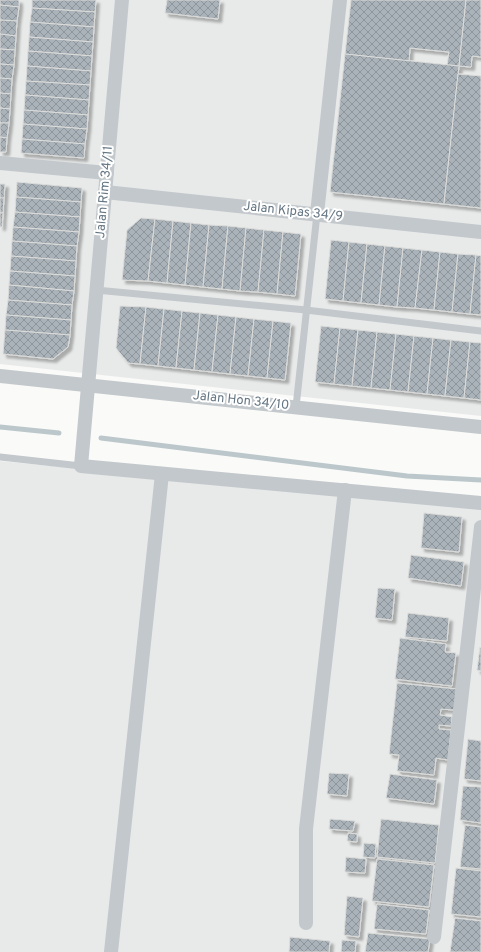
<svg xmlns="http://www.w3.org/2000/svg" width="481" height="952" font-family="Overpass,sans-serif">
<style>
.built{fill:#e8e9e9}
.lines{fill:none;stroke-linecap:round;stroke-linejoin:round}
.stream{stroke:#bbc7cb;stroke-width:5}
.building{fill:url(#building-cross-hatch);stroke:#dcdcda;filter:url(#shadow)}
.service{stroke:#c3c8cc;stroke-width:7}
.minor{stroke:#c3c8cc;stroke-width:14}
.labels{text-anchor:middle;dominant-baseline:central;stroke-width:4;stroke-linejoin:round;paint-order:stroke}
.street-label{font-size:13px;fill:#657683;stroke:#fff}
</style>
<defs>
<pattern id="building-cross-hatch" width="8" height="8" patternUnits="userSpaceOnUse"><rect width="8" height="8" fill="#aab3b9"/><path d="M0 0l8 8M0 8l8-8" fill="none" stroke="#8e969c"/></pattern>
<filter id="shadow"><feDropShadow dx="3.5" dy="3.5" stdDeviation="1" flood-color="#0004"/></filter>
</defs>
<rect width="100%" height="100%" fill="#fafaf8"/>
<g class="built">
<polygon points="0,0 481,0 481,416 0,364"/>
<polygon points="0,461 481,508 481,952 0,952"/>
</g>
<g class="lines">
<g class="stream">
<polyline points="0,427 59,433"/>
<polyline points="101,438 407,476 481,480"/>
</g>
</g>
<g class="building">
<polygon points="0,0 19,0 19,7 0,5"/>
<polygon points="32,0 96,0 95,12 32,8"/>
<polygon points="167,0 220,0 218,19 165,13"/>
<polygon points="351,0 466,0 459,66 447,65 449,52 410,48 409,61 345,54"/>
<polygon points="466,0 481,0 481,57 472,56 471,67 459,66"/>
<polygon points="0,5 19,7 17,21 0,20"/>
<polygon points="32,8 95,12 94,27 30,22"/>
<polygon points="0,20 17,21 16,36 0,34"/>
<polygon points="30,22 94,27 93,42 29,37"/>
<polygon points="0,34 16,36 15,50 0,49"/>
<polygon points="29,37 93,42 92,56 28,51"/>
<polygon points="0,49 15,50 14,65 0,64"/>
<polygon points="28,51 92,56 91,71 27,66"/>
<polygon points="345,54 459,66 444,204 330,192"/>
<polygon points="0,64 14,65 12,79 0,78"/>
<polygon points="27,66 91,71 90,85 26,81"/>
<polygon points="458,74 481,76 481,208 444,204"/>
<polygon points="0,78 12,79 11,94 0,93"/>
<polygon points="26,81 90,85 89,100 25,95"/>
<polygon points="0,93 11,94 10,109 0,108"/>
<polygon points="25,95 89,100 88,115 24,110"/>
<polygon points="0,108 10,109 9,123 0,123"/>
<polygon points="24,110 88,115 87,129 23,124"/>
<polygon points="0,123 9,123 7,138 0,137"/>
<polygon points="23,124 87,129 85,144 22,139"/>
<polygon points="0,137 7,138 6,152 0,152"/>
<polygon points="22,139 85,144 84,158 21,153"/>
<polygon points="17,182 82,188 81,202 16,197"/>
<polygon points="0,184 5,184 4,198 0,198"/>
<polygon points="16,197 81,202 80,217 15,212"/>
<polygon points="0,198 4,198 3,213 0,213"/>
<polygon points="15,212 80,217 79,232 13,227"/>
<polygon points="0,213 3,213 2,227 0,227"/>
<polygon points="141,218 155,219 148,281 122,280 127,230"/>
<polygon points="155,219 173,221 167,283 148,281"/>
<polygon points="173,221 191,223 185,285 167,283"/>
<polygon points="191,223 209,225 203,287 185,285"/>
<polygon points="209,225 228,226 222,289 203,287"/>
<polygon points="228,226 246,228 240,291 222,289"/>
<polygon points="13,227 79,232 77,246 12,241"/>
<polygon points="246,228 264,230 258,292 240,291"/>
<polygon points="264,230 283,232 277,294 258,292"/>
<polygon points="283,232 301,234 295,296 277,294"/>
<polygon points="331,240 349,242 343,301 325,299"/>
<polygon points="12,241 77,246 76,261 11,256"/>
<polygon points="349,242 367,244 361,303 343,301"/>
<polygon points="367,244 385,246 379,305 361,303"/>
<polygon points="385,246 403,248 397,307 379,305"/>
<polygon points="403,248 422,250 415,308 397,307"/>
<polygon points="422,250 440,252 434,310 415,308"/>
<polygon points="440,252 458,254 452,312 434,310"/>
<polygon points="458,254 476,255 470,314 452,312"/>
<polygon points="476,255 481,256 481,315 470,314"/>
<polygon points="11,256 76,261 75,276 10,271"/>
<polygon points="10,271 75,276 74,291 9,285"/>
<polygon points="9,285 74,291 72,305 8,300"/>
<polygon points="8,300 72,305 71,320 6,315"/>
<polygon points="120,306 146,307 140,364 128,363 116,348"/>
<polygon points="146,307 164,309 158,366 140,364"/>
<polygon points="164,309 182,311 176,368 158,366"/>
<polygon points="182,311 200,313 194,370 176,368"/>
<polygon points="200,313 218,315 212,372 194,370"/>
<polygon points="6,315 71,320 70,335 5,330"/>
<polygon points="218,315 236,317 230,374 212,372"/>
<polygon points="236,317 254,319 248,376 230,374"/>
<polygon points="254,319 273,321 267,378 248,376"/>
<polygon points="273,321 291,323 285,380 267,378"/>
<polygon points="321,326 340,328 334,384 315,382"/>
<polygon points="340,328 358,330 352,386 334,384"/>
<polygon points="5,330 70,335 68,347 53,359 3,354"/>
<polygon points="358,330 377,332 371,388 352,386"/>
<polygon points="377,332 396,334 390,390 371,388"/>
<polygon points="396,334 414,336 408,392 390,390"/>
<polygon points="414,336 433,338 427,394 408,392"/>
<polygon points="433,338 451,340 445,396 427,394"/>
<polygon points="451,340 470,342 464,398 445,396"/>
<polygon points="470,342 481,343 481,400 464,398"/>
<polygon points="424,513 462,517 459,552 421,548"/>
<polygon points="411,555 464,562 461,586 408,578"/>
<polygon points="378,588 395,589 392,620 375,618"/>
<polygon points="408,613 449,618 447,641 405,637"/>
<polygon points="400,638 446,644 445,652 456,653 452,686 395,679"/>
<polygon points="480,647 481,648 481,671 477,670"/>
<polygon points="397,683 457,689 454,710 441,709 440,715 452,717 451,726 439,725 439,729 451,730 448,760 436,758 434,775 397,771 399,755 389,754"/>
<polygon points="468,739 481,741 481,781 464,779"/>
<polygon points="329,773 349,774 347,796 327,794"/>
<polygon points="390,774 437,780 434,804 386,798"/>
<polygon points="463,786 481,787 481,823 460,820"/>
<polygon points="330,819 355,821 353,831 329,829"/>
<polygon points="381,819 439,825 435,863 377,857"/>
<polygon points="465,825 481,827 481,869 460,867"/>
<polygon points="348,833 357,834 357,842 347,841"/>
<polygon points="364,843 376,844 375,858 363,857"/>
<polygon points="346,857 366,859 365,873 345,872"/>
<polygon points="377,859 434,865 429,907 372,901"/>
<polygon points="456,868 481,871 481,917 451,914"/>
<polygon points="347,896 363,898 359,937 344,935"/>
<polygon points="377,904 429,910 426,934 374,929"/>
<polygon points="455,918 481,921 481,952 450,952"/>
<polygon points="368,933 430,939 428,952 365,952"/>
<polygon points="290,937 330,941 329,952 289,952"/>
<polygon points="342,940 356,941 355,952 341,952"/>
</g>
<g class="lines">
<g class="service">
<polyline points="96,290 306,310 481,331"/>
<polyline points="296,407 317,214"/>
<polyline points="0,457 81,466"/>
</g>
<g class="minor">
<polyline points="122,0 81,466 481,503"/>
<polyline points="0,163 107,173"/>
<polyline points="105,192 481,232"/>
<polyline points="317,214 340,0"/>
<polyline points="0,376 481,427"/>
<polyline points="306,923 306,829 345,490"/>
<polyline points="434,937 481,527"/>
<polyline points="111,952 162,474"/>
</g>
</g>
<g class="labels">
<g class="street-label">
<text transform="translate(105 192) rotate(-85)">Jalan Rim 34/11</text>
<text transform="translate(293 212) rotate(6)">Jalan Kipas 34/9</text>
<text transform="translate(241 401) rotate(6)">Jalan Hon 34/10</text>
</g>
</g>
</svg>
